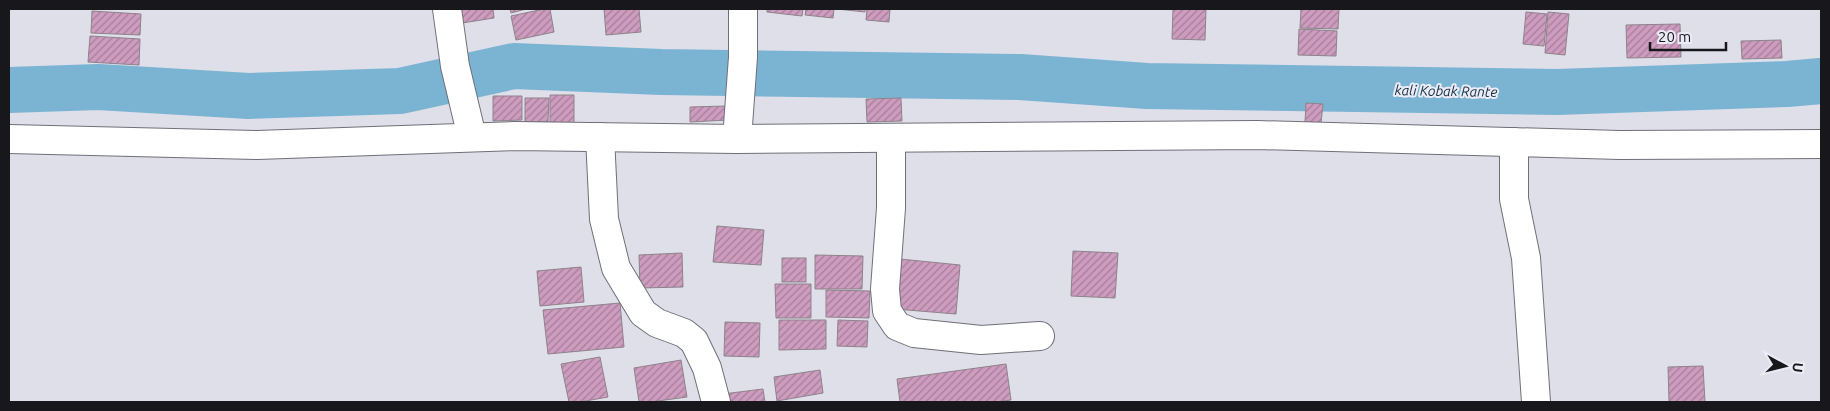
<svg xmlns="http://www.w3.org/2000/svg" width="1830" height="411" font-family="Ubuntu,sans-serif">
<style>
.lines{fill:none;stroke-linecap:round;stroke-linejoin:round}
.river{stroke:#7bb4d3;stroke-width:46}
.building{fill:url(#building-hatch);stroke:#8d838a}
.minor-casing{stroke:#6f6f78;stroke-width:30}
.minor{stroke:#fff;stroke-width:28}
.labels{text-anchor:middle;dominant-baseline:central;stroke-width:4;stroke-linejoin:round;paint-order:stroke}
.water-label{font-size:14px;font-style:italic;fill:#132f3d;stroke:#ececf8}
</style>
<defs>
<pattern id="building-hatch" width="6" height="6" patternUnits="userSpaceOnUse" patternTransform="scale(1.25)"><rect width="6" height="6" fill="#cd9cbe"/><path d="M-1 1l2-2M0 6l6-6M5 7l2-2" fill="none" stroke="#a57e9a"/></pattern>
</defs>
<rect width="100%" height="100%" fill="#dfdfea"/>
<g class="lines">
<polyline class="river" points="9,90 98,87 249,96 400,91 514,66 661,72 1020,77 1147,86 1557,92 1787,84 1821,81"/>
</g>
<g class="building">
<polygon points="460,9 493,9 494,18 462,23"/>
<polygon points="510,9 526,9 511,13"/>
<polygon points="544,9 550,9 554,32 516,40 511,16"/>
<polygon points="604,9 639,9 641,32 606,35"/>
<polygon points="767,9 803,9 802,16 767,12"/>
<polygon points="806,9 834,9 833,18 805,15"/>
<polygon points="837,9 865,9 865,12"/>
<polygon points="867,9 890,9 889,22 866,20"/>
<polygon points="1173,9 1206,9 1205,40 1172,39"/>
<polygon points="1301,9 1339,9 1338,29 1300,28"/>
<polygon points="92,11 141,14 140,35 91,33"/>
<polygon points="1526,12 1547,14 1544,46 1523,44"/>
<polygon points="1548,12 1569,14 1565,55 1545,53"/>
<polygon points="1680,24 1681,57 1627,58 1626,25"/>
<polygon points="1299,29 1337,31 1336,56 1298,55"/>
<polygon points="90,36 140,39 139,65 88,62"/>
<polygon points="1781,40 1782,58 1742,59 1741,41"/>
<polygon points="550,95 574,95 574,123 550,122"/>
<polygon points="493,96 522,96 522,120 493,121"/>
<polygon points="525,98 549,98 548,122 525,122"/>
<polygon points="901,98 902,121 867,122 866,99"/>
<polygon points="1306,103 1323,104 1321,123 1305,122"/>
<polygon points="727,106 728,120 690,122 690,107"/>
<polygon points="717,226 764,230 761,265 713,262"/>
<polygon points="1073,251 1118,253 1115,298 1071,296"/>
<polygon points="682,253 683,287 640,288 639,255"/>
<polygon points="815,255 863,256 862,289 815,289"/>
<rect x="782" y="258" width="24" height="24"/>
<polygon points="900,259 960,265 956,314 895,309"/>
<polygon points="581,267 584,302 540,306 537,271"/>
<polygon points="775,284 811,284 811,318 776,318"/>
<polygon points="826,290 870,291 869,318 826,317"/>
<polygon points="620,303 624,347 548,354 543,310"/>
<polygon points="779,320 826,320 826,349 779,350"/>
<polygon points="838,320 868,321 867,347 837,346"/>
<polygon points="725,322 760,323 759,357 724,356"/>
<polygon points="600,357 608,397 580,402 569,402 561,364"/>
<polygon points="681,360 687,397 651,402 639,402 634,368"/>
<polygon points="1006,364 1011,400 996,402 900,402 897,379"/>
<polygon points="1703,366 1705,402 1669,402 1668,367"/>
<polygon points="820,370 823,393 777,401 774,377"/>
<polygon points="763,389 765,402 724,402 723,394"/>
</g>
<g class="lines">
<g class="minor-casing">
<g id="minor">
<polyline points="447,9 455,66 472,137"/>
<polyline points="600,137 604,219 616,268 643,313 657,323 684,333 694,341 707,368 716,402"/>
<polyline points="891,138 891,208 885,289 887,311 897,326 914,333 981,340 1040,336"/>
<polyline points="9,139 257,145 515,136 737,139 1257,135 1620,145 1821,144"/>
<polyline points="737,139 743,57 743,9"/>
<polyline points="1514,142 1514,199 1526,258 1536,402"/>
</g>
</g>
<use href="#minor" class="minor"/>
</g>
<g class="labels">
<g class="water-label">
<text transform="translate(1446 91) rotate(1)">kali Kobak Rante</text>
</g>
</g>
<rect width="1830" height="411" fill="none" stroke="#18181c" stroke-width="20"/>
<g transform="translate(1785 366) rotate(97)" stroke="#ececf8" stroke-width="4" paint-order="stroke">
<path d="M0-4L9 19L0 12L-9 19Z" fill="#18181c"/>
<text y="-8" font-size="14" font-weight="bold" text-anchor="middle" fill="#18181c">U</text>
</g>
<path d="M1650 42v8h76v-8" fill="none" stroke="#18181c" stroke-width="2.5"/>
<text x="1658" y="42" font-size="15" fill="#18181c" stroke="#ececf8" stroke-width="4" paint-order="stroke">20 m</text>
</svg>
